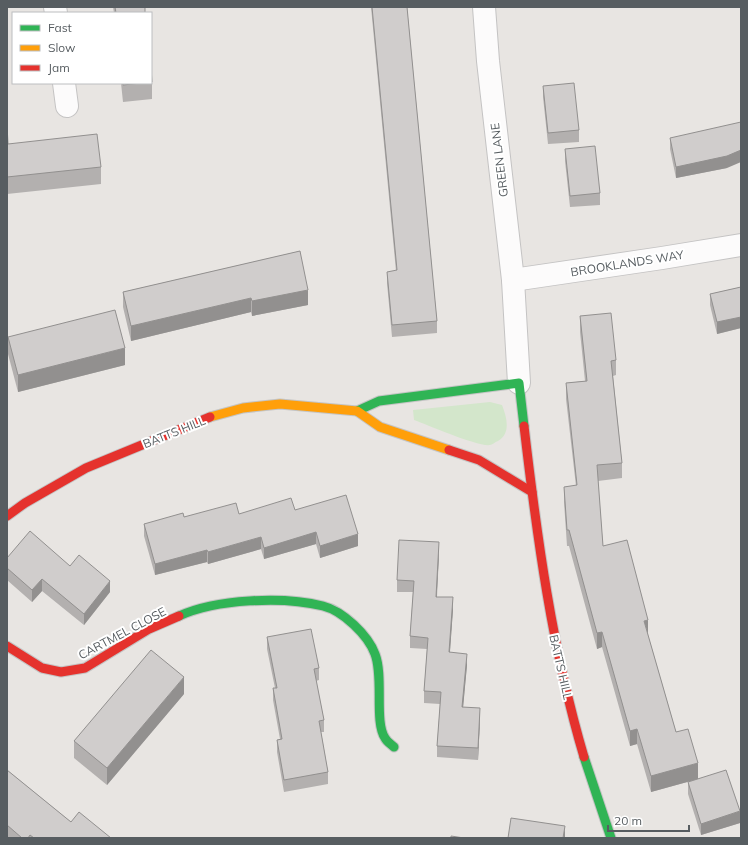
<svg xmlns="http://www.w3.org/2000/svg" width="748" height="845" font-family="Mulish,sans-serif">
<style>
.green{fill:#d3e6cb}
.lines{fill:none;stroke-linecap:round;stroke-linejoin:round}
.street-casing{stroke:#c4c3c3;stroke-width:24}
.fast-casing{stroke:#c4c4c4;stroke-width:11}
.slow-casing{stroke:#c4c4c4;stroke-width:11}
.jam-casing{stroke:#c4c4c4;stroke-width:11}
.street{stroke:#fcfbfb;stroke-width:22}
.fast{stroke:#30b455;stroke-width:9}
.slow{stroke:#ff9f0a;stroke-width:9}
.jam{stroke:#e5322d;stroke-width:9}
.wall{fill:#b3b0af}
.shaded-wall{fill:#92908f}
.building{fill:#d0cdcc;stroke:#92908f}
.labels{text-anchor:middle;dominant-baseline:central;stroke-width:4;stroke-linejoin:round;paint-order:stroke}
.street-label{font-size:12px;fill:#575d61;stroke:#fff}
</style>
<rect width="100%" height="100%" fill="#e8e5e2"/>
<path class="green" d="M490 402 502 405C507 418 511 433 498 441 495 442 492 445 490 445 478 447 428 425 414 420L413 410Z"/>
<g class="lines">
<g class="street-casing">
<g id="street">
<polyline points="55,7 56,13"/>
<polyline points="484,7 488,61 513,280 519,383"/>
<polyline points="64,83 67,106"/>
<polyline points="513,280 662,258 741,245"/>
</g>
</g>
<g class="fast-casing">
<g id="fast">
<polyline points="357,411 379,401 519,383 524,426"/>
<path d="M179 616C216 599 283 596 323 606 343 611 368 635 375 654 384 677 374 722 385 738 387 742 391 744 394 747"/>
<polyline points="584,757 611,838"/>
</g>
</g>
<g class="slow-casing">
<polyline id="slow" points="210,417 243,408 280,404 357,411 380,427 449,450"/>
</g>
<g class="jam-casing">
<g id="jam">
<path d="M524 426C537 537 552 649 584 757"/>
<polyline points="449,450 479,460 532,492"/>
<polyline points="7,516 25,503 86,468 210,417"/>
<polyline points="7,646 42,668 61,672 85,668 149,629 179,616"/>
</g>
</g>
<use href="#street" class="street"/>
<use href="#fast" class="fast"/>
<use href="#slow" class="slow"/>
<use href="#jam" class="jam"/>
</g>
<g class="wall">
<polygon points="113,7 145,7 145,13 114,13"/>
<polygon points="371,7 407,7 437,321 437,333 392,337 387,283 387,272 396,271"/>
<polygon points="151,68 152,82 152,99 123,102 121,83 151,83"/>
<polygon points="543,86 579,130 579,142 548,144 543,97"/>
<polygon points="7,125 8,144 101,167 101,184 7,194"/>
<polygon points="670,138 727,168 676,178 670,149"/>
<polygon points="565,149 600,193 600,205 570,207 565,161"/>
<polygon points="300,251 308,305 252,316 251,312 131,341 123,307 123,292"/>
<polygon points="741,287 741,328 717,334 710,305 710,294"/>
<polygon points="580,316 616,360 616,375 613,376 622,463 622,478 598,481 603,546 648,635 676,732 698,779 651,792 637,744 630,746 602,647 597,649 569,546 567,546 564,502 564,487 576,486 566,399 566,383 585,381 580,332"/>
<polygon points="8,337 125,365 18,392 8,354"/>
<polygon points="295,510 358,546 320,558 316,544 264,559 261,549 208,564 207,562 155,575 144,536 144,524 239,514"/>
<polygon points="439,554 437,597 453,609 450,652 467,665 463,707 480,720 478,760 437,757 437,746 440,704 424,703 424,691 427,649 410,648 410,636 413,592 397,592 397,580"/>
<polygon points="7,558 70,566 110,592 84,625 42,591 32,602 7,580"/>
<polygon points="267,637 319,668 319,680 316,681 324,720 324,732 321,732 328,772 328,784 284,792 277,752 277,740 280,739 273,700 273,688 275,688 267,649"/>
<polygon points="184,694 107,785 74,758 74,741"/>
<polygon points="7,770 71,822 111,838 8,838 7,837"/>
<polygon points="688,782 740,823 701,835 688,794"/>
</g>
<g class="shaded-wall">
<polygon points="741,150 741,162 727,168 676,178 676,167"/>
<polygon points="308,290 308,305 252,316 252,301"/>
<polygon points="251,298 251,312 131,341 131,326"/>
<polygon points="741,317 741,328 717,334 717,322"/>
<polygon points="125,348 125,365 18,392 18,375"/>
<polygon points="316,532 316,544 264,559 264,548"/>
<polygon points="358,534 358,546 320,558 320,546"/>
<polygon points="261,537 261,549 208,564 208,552"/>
<polygon points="439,542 439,554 436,608 436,597"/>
<polygon points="207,550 207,562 155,575 155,564"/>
<polygon points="42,579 42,591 32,602 32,590"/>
<polygon points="110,581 110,592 84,625 84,614"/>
<polygon points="453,597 453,609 449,664 449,652"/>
<polygon points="648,620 648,635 644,621"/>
<polygon points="602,632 602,647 597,649 597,633"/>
<polygon points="467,654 467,665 462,719 462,707"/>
<polygon points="184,677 184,694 107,785 107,768"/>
<polygon points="480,708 480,720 478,760 478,748"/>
<polygon points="637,729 637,744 630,746 630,731"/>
<polygon points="698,763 698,779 651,792 651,776"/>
<polygon points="740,811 740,823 701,835 701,824"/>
<polygon points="565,826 565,838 563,838"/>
</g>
<g class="building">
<polygon points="115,7 145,7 145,13 116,13"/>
<polygon points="372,7 407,7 437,321 392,325 387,272 397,270"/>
<polygon points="151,68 152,82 151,82"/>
<polygon points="123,83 141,83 123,85"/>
<polygon points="574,83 579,130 548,133 543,86"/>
<polygon points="741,122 741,150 727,156 676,167 670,138"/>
<polygon points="7,125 8,144 97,134 101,167 7,177"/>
<polygon points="595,146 600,193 570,196 565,149"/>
<polygon points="300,251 308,290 252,301 251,298 131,326 123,292"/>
<polygon points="741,287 741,317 717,322 710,294"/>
<polygon points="115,310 125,348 18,375 8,337"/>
<polygon points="611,313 616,360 611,361 622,463 597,465 603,546 627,540 648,620 644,621 676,732 688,729 698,763 651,776 637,729 630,731 602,632 597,633 569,530 567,530 564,487 577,485 566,383 587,381 580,316"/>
<polygon points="346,495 358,534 320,546 316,532 264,548 261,537 208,552 207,550 155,564 144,524 183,513 184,517 236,503 239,514 291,498 295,510"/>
<polygon points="30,531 70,566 79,555 110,581 84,614 42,579 32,590 7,568 7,558"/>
<polygon points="399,540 439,542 436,597 453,597 449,652 467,654 462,707 480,708 478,748 437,746 441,692 424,691 428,638 410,636 414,581 397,580"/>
<polygon points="311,629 319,668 314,669 324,720 319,721 328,772 284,780 277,740 282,739 273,688 277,688 267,637"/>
<polygon points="151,650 184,677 107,768 74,741"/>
<polygon points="7,770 71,822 79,812 111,838 34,838 30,835 28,838 22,838 7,825"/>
<polygon points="726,770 740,811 701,824 688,782"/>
<polygon points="511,818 565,826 563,838 508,838"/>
<polygon points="451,836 464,838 451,838"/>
</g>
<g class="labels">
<g class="street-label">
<text transform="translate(499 160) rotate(-97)">GREEN LANE</text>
<text transform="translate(627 263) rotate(-9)">BROOKLANDS WAY</text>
<text transform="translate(174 432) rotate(-22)">BATTS HILL</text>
<text transform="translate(122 633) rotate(-28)">CARTMEL CLOSE</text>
<text transform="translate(561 667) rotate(77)">BATTS HILL</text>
</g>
</g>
<rect width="748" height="845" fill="none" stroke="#575d61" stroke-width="16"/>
<rect x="12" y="12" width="140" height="72" fill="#ffffff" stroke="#bcbec0"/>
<rect x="20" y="25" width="20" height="6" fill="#30b455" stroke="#bcbec0"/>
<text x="48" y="32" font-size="12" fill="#575d61">Fast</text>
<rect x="20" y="45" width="20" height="6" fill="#ff9f0a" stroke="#bcbec0"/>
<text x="48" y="52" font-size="12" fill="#575d61">Slow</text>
<rect x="20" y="65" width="20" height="6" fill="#e5322d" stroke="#bcbec0"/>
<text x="48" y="72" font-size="12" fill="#575d61">Jam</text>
<path d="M608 825v6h81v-6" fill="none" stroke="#575d61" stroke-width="2"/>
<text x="614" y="825" font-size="12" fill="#575d61" stroke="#ffffff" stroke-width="3" paint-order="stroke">20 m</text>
</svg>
